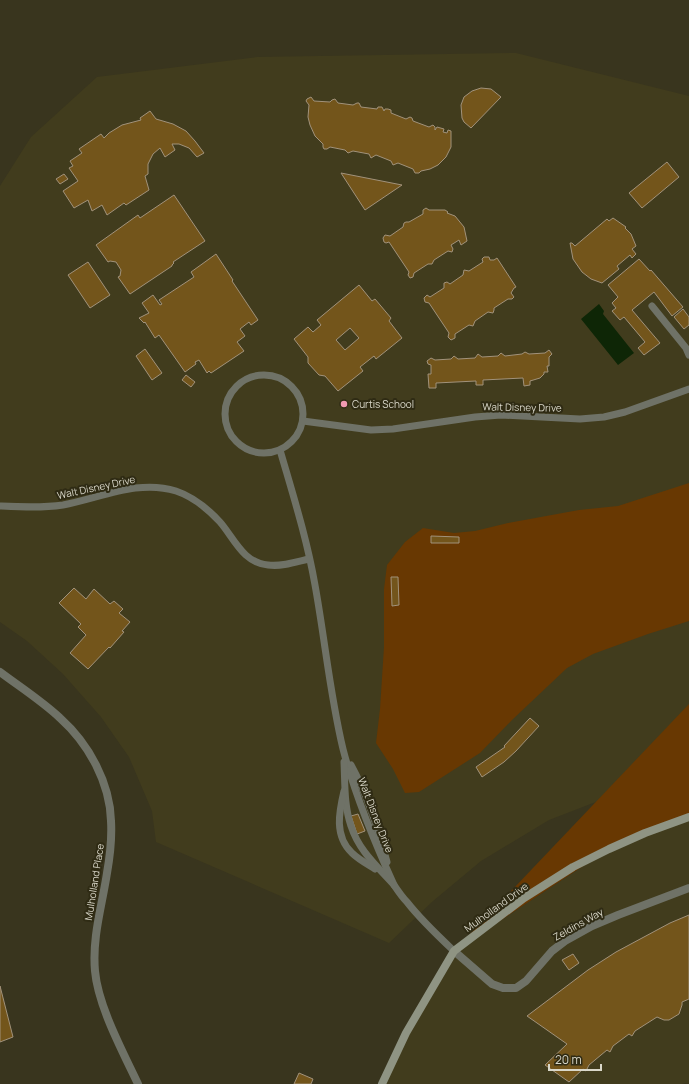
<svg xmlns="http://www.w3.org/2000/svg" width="689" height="1084" font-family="Manrope,sans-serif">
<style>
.built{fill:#413c1d}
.green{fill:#683802}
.water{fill:#0e2606}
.building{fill:#73551b;stroke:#a1927b;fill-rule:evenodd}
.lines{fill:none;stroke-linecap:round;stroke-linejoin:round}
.lane{stroke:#6f7267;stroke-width:7}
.street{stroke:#6f7267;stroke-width:8}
.secondary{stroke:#8f9483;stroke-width:8}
.poi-dot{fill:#f19ab2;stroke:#2f2b14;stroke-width:1.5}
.labels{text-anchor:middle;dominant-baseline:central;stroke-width:4;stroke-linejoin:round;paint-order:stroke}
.poi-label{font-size:10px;fill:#dad8ca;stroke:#2f2b14;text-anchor:start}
.street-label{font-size:10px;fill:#dad8ca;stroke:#2f2b14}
</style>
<rect width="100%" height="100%" fill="#39351e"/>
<g class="built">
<polygon points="516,53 689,96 689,766 549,820 481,861 433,901 389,943 156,842 152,811 129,757 101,717 63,674 27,641 0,622 0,186 31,137 97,77 257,57"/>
<polygon points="689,817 689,1084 685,1083 682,1084 382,1084 454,951 609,849"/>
</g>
<g class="green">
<polygon points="689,483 689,621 648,634 593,654 567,668 512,720 480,753 419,792 405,793 393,769 376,743 380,709 384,647 384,589 387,565 405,542 423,528 454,533 475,531 508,523 579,510 618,506"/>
<polygon points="689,704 689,817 609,849 454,951"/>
</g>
<polygon class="water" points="599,304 604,311 603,314 634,353 618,365 581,319"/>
<g class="building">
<polygon points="481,88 491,89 501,97 471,128 464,122 462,118 461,105 464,97 472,91"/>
<polygon points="311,97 314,101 330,102 332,100 335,99 338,103 353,105 357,103 359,103 361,107 377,109 378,107 382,107 384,111 385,109 388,109 391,110 391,113 406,119 410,117 412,118 413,121 429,127 433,125 435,127 435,130 437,127 444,129 443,132 447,133 448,130 451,131 451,147 446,157 438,165 430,169 421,171 419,173 415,173 413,169 398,163 393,165 391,161 376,155 371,158 369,154 353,151 348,153 345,150 330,147 327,149 324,149 323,147 323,144 315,136 310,125 308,117 309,105 306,101 307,99"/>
<polygon points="150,111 156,119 173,124 186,131 195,141 204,153 197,157 189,148 179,144 172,144 175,150 165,157 160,148 153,154 148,164 148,174 145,176 149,190 126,205 124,203 107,215 102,205 92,211 88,200 74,208 63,191 78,181 69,168 73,166 70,161 82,153 79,149 101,134 104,138 109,133 122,125 141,120 140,118"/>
<polygon points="667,162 679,177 642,208 629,193"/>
<polygon points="341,173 402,185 365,210"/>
<polygon points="64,174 68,179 60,184 56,179"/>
<polygon points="174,195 205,241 173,262 174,263 172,265 172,266 130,294 118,277 120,276 121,270 116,262 110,261 108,262 96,245 138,215 140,218"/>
<polygon points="426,208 429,210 445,210 448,212 447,213 455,216 464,227 467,241 461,245 459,240 451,245 453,249 452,252 448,251 434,260 432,264 428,264 414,273 413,277 410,278 408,275 409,272 389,242 386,243 384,242 383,238 385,235 390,236 403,227 404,223 406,222 409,222 423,214 423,210"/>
<polygon points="613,218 626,227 625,228 631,234 636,246 632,249 636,254 632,258 630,255 617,266 619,269 602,283 591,279 582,272 573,259 570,243 572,243 575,246 607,219 609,221"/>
<polygon points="216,254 233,280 232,281 258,320 251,325 249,322 240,329 245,336 237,342 244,351 211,373 209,371 207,373 199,360 195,362 196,364 185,372 159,335 155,338 145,322 144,323 139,318 149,313 142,303 153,295 160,305 162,304 159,300 194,277 191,272"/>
<polygon points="484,257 489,257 490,260 494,260 497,258 516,287 514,288 511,293 514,297 512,299 508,299 494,308 494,310 493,313 488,312 475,321 473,326 469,325 455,334 455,338 451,340 448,337 449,333 429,303 425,302 424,298 427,295 430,297 444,288 444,283 447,282 450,284 463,275 464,270 469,271 483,262 482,259"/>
<polygon points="639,259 650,271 651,270 683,307 672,316 654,292 632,310 660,343 644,355 638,348 645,342 624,317 620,320 612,311 616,308 612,303 618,297 608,285"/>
<polygon points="88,262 110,295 90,308 68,275"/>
<path d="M359 285 372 301 375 299 391 318 389 321 402 338 376 359 374 356 360 367 363 371 338 391 325 376 319 375 308 363V357L294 339 308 327 313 332 321 325 317 320ZM350 328 359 338 345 350 336 340Z"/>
<polygon points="683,309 689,317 689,325 684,329 674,317"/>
<polygon points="145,349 162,373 152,380 136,356"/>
<polygon points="549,350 552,354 549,357 549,366 547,366 548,372 544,372 544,374 540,378 530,381 530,385 524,386 523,378 483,380 483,385 476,385 476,381 436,383 436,388 429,388 428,374 431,374 431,365 428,364 427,361 431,358 435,360 451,359 454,356 458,359 475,358 478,354 482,357 498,356 501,353 505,356 522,354 525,352 529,354 545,353"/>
<polygon points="186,375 195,382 191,387 182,380"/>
<polygon points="431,536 459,537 459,543 431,543"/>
<polygon points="391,577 398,577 399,605 392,606"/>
<polygon points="74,588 86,599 94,589 110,604 114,601 123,609 119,613 130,622 122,631 124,632 110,648 109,647 88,669 70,653 86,635 78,627 81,624 59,603"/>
<polygon points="530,718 539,726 516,751 504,762 482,777 476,767 505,747 504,746"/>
<polygon points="358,814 365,831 357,834 351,816"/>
<polygon points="689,915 689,999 682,1002 682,1005 679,1014 669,1020 664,1020 657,1017 635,1031 632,1036 629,1034 613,1046 610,1052 607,1050 589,1065 586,1071 583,1069 569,1082 545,1065 567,1044 527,1016 588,970 616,952 670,923"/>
<polygon points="573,954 579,963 569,970 562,960"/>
<polygon points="0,986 13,1037 0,1042"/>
<polygon points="299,1073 313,1079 311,1084 294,1084"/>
</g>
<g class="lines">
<g class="lane">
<polyline points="652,306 686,348 689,355"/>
<circle cx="264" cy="414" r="39"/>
<polyline points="303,421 371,430 393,429 475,417 501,415 580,419 604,417 625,412 689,389"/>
<path d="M280 450C293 495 307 539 315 585 325 640 330 695 343 749 355 796 374 841 394 885"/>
<path d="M0 506C22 507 42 508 63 505 101 498 138 479 176 491 194 497 208 509 220 522 234 538 243 563 268 565 282 567 296 562 309 559"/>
<path d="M344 762C345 783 344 806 351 826 359 851 377 866 394 885 398 891 402 897 407 902 421 920 437 935 454 951"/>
<path d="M351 765C368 796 378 828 387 862"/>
<path d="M344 791C339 812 334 836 352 853 358 859 367 864 375 869"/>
</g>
<g class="street">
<path d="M0 672C20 687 42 701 60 718 89 744 110 783 111 821 112 838 110 856 107 873 102 906 92 937 95 971 98 1006 123 1052 138 1084"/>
<polyline points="454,951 492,984 503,988 516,988 526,981 552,951 565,941 592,926 618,915 689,888"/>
</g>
<polyline class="secondary" points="382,1084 406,1033 454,951 524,898 573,867 609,849 645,833 689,817"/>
</g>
<circle class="poi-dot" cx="344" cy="404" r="4"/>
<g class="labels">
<g class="poi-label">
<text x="352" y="404">Curtis School</text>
</g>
<g class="street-label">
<text transform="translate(522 407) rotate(1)">Walt Disney Drive</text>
<text transform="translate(96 487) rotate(-12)">Walt Disney Drive</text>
<text transform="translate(376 815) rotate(69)">Walt Disney Drive</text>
<text transform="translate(94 882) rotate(-81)">Mulholland Place</text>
<text transform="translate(496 907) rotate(-36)">Mulholland Drive</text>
<text transform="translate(578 924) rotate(-29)">Zeldins Way</text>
</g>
</g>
<path d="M549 1064v6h52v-6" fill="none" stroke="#dad8ca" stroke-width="2"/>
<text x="555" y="1064" font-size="12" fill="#dad8ca" stroke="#2f2b14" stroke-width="3" paint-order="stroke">20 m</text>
</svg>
